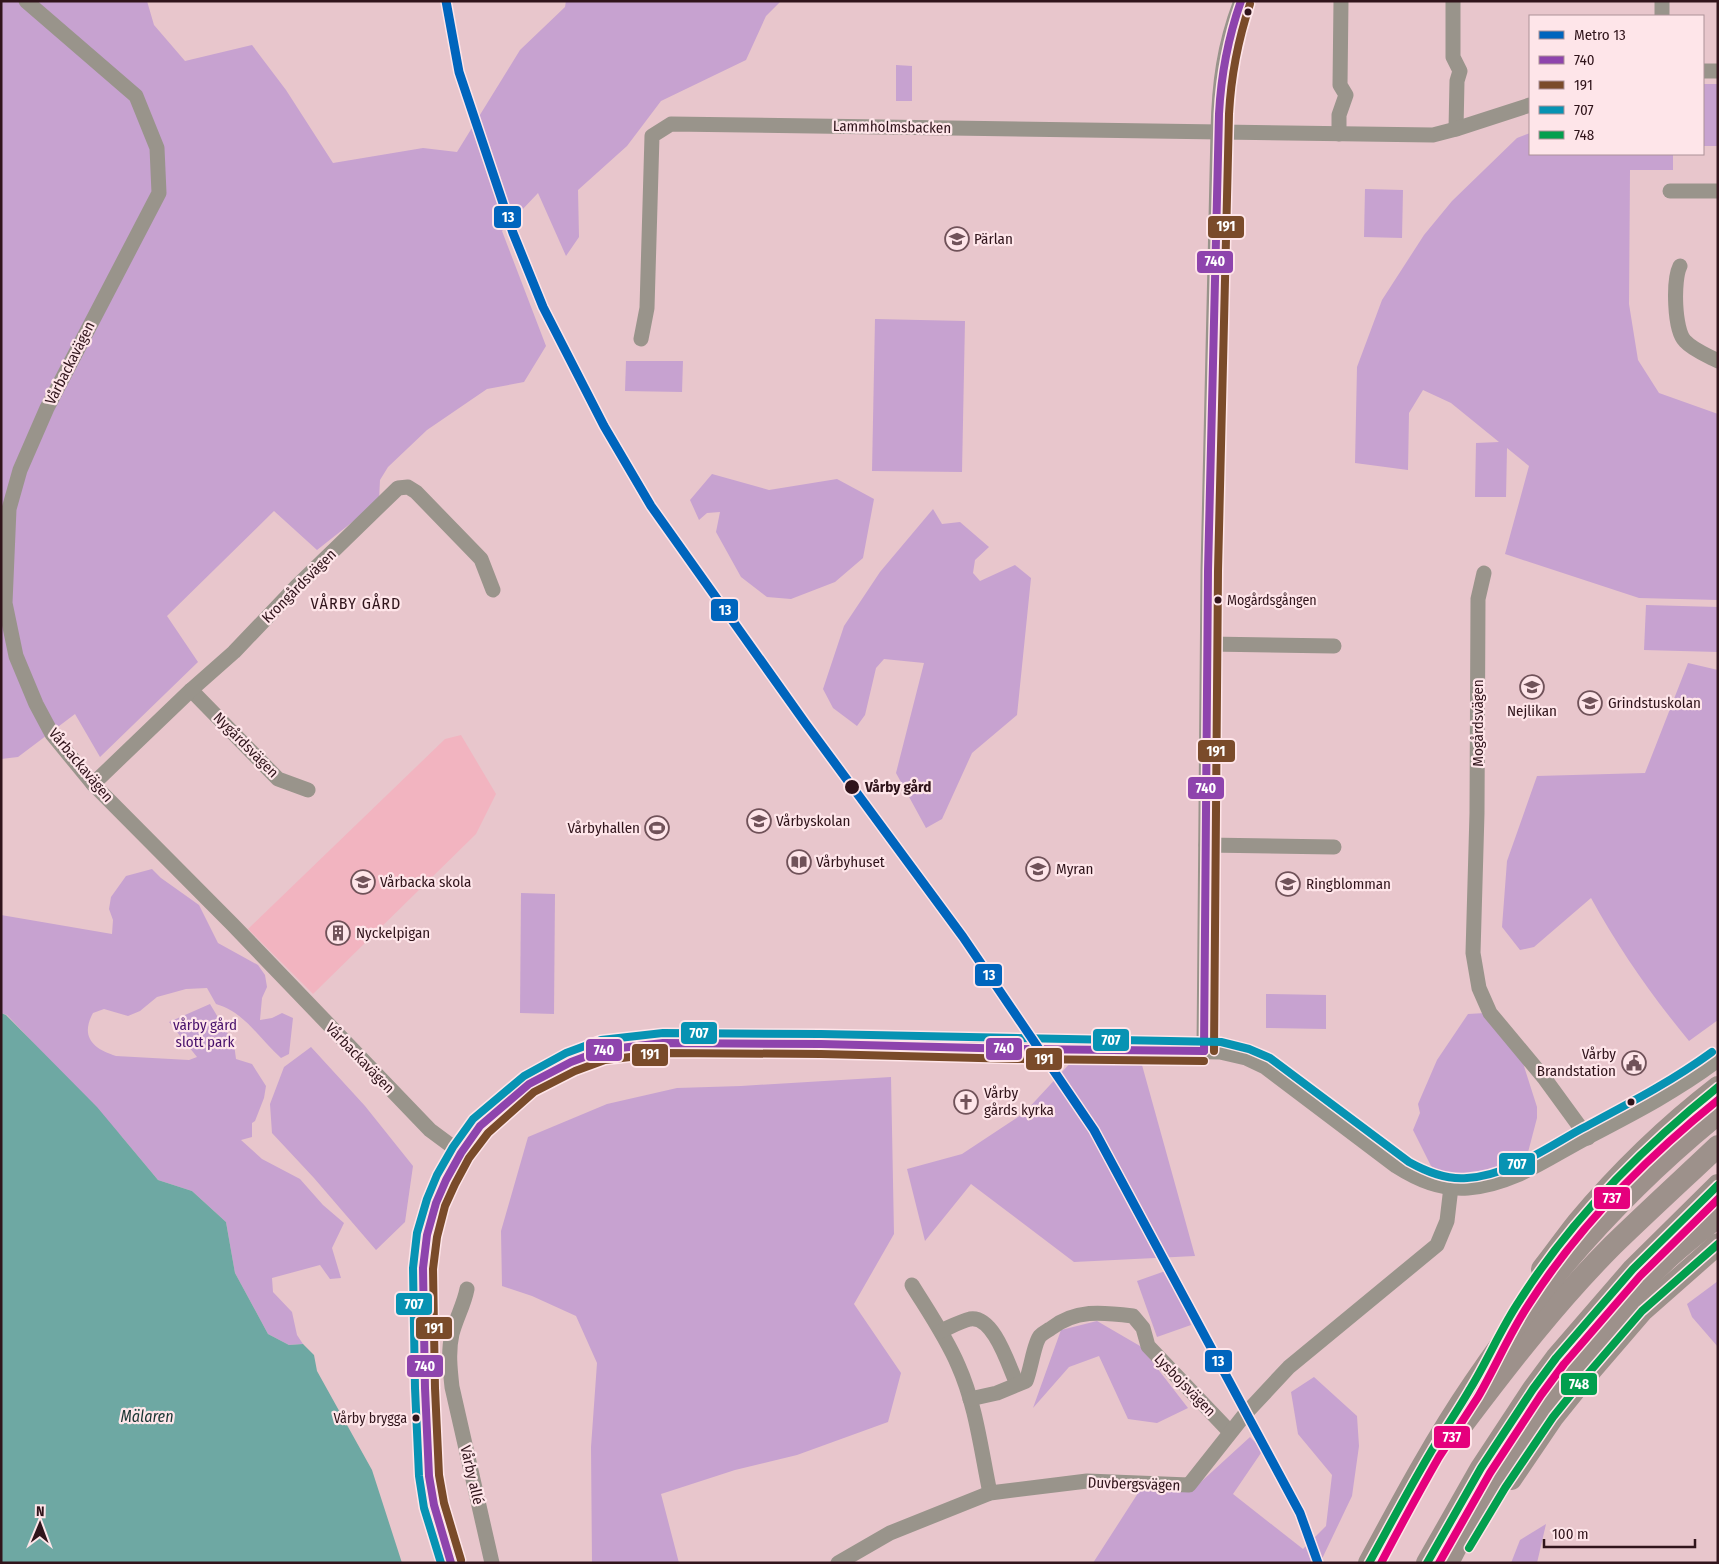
<svg xmlns="http://www.w3.org/2000/svg" width="1719" height="1564" font-family="'Fira Sans Condensed',sans-serif">
<style>
.built{fill:#f2b4c0}
.green{fill:#c7a2d0}
.water{fill:#6ea8a3}
.lines{fill:none;stroke-linecap:round;stroke-linejoin:round}
.minor{stroke:#99948b;stroke-width:15}
.highway{stroke:#9d918b;stroke-width:22}
.bus-1-casing{stroke:#fee5e9;stroke-width:11}
.bus-2-casing{stroke:#fee5e9;stroke-width:11}
.bus-3-casing{stroke:#fee5e9;stroke-width:11}
.bus-4-casing{stroke:#fee5e9;stroke-width:11}
.bus-5-casing{stroke:#fee5e9;stroke-width:11}
.bus-1{stroke:#8e44ad;stroke-width:8}
.bus-2{stroke:#7a4b2a;stroke-width:8}
.bus-3{stroke:#0793b3;stroke-width:8}
.bus-4{stroke:#029f4e;stroke-width:8}
.bus-5{stroke:#e5007d;stroke-width:8}
.metro-1-casing{stroke:#fee5e9;stroke-width:12}
.metro-1{stroke:#0065bd;stroke-width:9}
.bus-dot{fill:#30141b;stroke:#fee5e9;stroke-width:2}
.labels{text-anchor:middle;dominant-baseline:central;stroke-width:4.5;stroke-linejoin:round;paint-order:stroke}
.bus-label{font-size:14px;fill:#30141b;stroke:#fee5e9;text-anchor:start}
.street-label{font-size:15px;fill:#30141b;stroke:#fee5e9}
.poi-label{font-size:15px;fill:#30141b;stroke:#fee5e9;text-anchor:start}
.stop-label{font-size:15px;font-weight:bold;fill:#30141b;stroke:#fee5e9;text-anchor:start}
.park-label{font-size:15px;fill:#48116c;stroke:#fee5e9}
.neighbourhood-label{font-size:16px;letter-spacing:1px;fill:#30141b;stroke:#fee5e9}
.water-label{font-size:16px;font-style:italic;fill:#183532;stroke:#fee5e9}
.line-badge{stroke:#fee5e9;stroke-width:2}
.badge-label{font-size:14px;text-anchor:middle;font-weight:bold;fill:#fff}
</style>
<rect width="100%" height="100%" fill="#e8c6cc"/>
<polygon class="built" points="461,735 496,794 476,834 313,994 248,929 445,739"/>
<g class="green">
<polygon points="1,1 147,1 154,25 185,61 252,45 286,90 333,163 423,148 457,152 520,50 565,7 566,1 781,1 766,16 746,60 661,101 627,146 578,190 579,237 566,256 538,193 502,231 546,346 524,382 487,389 427,430 388,467 380,480 379,501 317,550 274,511 167,616 198,662 100,757 75,714 18,757 1,759"/>
<polygon points="896,65 912,66 912,101 896,101"/>
<rect x="1703" y="84" width="15" height="62"/>
<polygon points="1530,133 1530,154 1673,154 1673,170 1630,170 1629,304 1638,360 1659,393 1718,414 1718,600 1639,598 1505,554 1529,466 1507,448 1506,497 1475,497 1476,443 1499,442 1451,403 1423,390 1409,413 1408,470 1355,463 1357,367 1382,300 1424,235 1452,201 1517,138"/>
<polygon points="1365,189 1403,190 1402,238 1364,237"/>
<polygon points="875,319 965,321 962,472 872,471"/>
<polygon points="626,361 683,361 682,392 625,391"/>
<polygon points="712,474 769,490 837,479 874,499 863,558 835,582 791,599 767,597 741,577 716,532 720,512 707,513 699,520 690,500"/>
<polygon points="933,509 942,524 960,522 989,547 975,560 973,573 980,581 1015,565 1031,578 1017,715 972,753 942,819 926,828 896,773 924,663 884,659 876,668 865,715 857,726 833,708 823,689 844,626 880,572"/>
<polygon points="1646,605 1718,607 1718,652 1644,650"/>
<path d="M1688 663 1718 670V1020L1689 1041C1652 996 1619 949 1591 898L1534 947 1520 950 1502 927 1507 861 1537 776 1645 773Z"/>
<path d="M152 869 161 878 199 905 218 943 258 965 265 975 267 987 262 998 260 1020 272 1018 282 1013 293 1018 289 1054 281 1058C260 1040 245 1012 216 1004L207 988 186 989 157 997 140 1011 128 1016 104 1009 93 1013C80 1037 93 1049 116 1056L189 1060 197 1057 169 1022 210 1004 234 1044 236 1059 252 1064 266 1086 264 1098 255 1121 252 1123V1137L241 1140 262 1159 300 1179 323 1205 344 1223 332 1248 341 1278 330 1279 320 1265 272 1278 273 1292 292 1312 297 1335 303 1344 289 1345 268 1334 235 1273 226 1222 192 1191 158 1180 122 1137 7 1015 1 1013V915L112 934 113 920 109 909 111 897 126 876Z"/>
<polygon points="521,893 555,894 554,1014 520,1013"/>
<polygon points="1266,994 1326,995 1326,1029 1266,1028"/>
<polygon points="1485,1013 1523,1063 1537,1107 1537,1118 1526,1160 1492,1174 1447,1176 1431,1166 1413,1130 1420,1113 1418,1104 1437,1060 1468,1014"/>
<polygon points="311,1047 365,1106 413,1166 405,1222 376,1250 314,1178 272,1133 270,1104 284,1067"/>
<polygon points="1074,1059 1142,1065 1195,1256 1074,1262 971,1184 925,1241 907,1169 962,1154 1024,1113"/>
<polygon points="891,1077 894,1234 854,1304 901,1373 888,1422 797,1455 735,1470 661,1494 679,1563 592,1563 591,1447 597,1363 576,1316 532,1296 502,1286 501,1231 528,1137 607,1104 677,1088 741,1086"/>
<polygon points="1171,1269 1191,1325 1157,1337 1137,1281"/>
<polygon points="1718,1281 1718,1347 1692,1317 1687,1304"/>
<polygon points="1097,1321 1140,1346 1188,1408 1157,1423 1128,1419 1099,1356 1069,1367 1033,1408 1061,1330"/>
<polygon points="1314,1377 1357,1416 1359,1446 1352,1496 1320,1563 1093,1563 1140,1490 1191,1491 1250,1437 1263,1450 1233,1494 1303,1549 1326,1526 1332,1475 1298,1434 1291,1392"/>
<polygon points="1546,1524 1537,1563 1511,1563 1520,1540"/>
</g>
<polygon class="water" points="1,1013 6,1015 97,1107 158,1180 192,1191 226,1222 235,1273 268,1334 289,1345 303,1344 314,1355 317,1371 372,1470 402,1563 1,1563"/>
<g class="lines">
<g class="minor">
<polyline points="26,1 136,96 157,148 159,193 47,408 20,470 9,509 5,603 16,656 36,704 52,734 93,784 233,925 430,1130 461,1153"/>
<polyline points="1453,1 1453,57 1460,71 1457,81 1456,129"/>
<polyline points="1662,16 1662,1"/>
<polyline points="1703,71 1718,71"/>
<polyline points="1339,134 1339,115 1346,95 1340,85 1341,1"/>
<polyline points="1670,191 1718,191"/>
<path d="M1680 266C1673 280 1674 330 1685 341 1693 350 1707 355 1718 361"/>
<polyline points="641,339 647,308 652,136 671,124 1433,135 1456,129 1530,105"/>
<polyline points="1484,573 1478,599 1477,813 1473,953 1479,988 1490,1013 1545,1079 1588,1138"/>
<polyline points="1208,644 1334,646"/>
<polyline points="191,690 278,779 308,790"/>
<polyline points="93,784 191,690 234,652 296,587 398,488 408,487 416,492 481,559 493,590"/>
<polyline points="1206,845 1334,847"/>
<path d="M1204 1051 1208 571 1218 131C1219 84 1224 45 1241 1"/>
<path d="M912 1285C928 1311 946 1337 958 1365 976 1405 981 1450 990 1493"/>
<path d="M467 1289C464 1305 456 1318 452 1334 448 1351 450 1369 452 1387L492 1563"/>
<path d="M941 1331C950 1327 961 1321 970 1319 994 1315 1009 1367 1017 1384"/>
<path d="M970 1399 997 1393 1026 1381C1031 1369 1034 1343 1040 1336 1043 1333 1047 1331 1050 1329 1075 1309 1102 1312 1133 1316L1143 1328 1148 1346 1230 1432"/>
<path d="M451 1563 434 1505 429 1476 425 1388 423 1268 427 1235 436 1203 446 1180 461 1153 480 1126 504 1104 529 1084 571 1062 603 1050 663 1043 821 1044 1220 1052 1246 1058 1265 1067 1396 1166C1418 1180 1441 1190 1468 1188 1512 1185 1548 1158 1586 1138 1632 1114 1677 1091 1718 1060"/>
<polyline points="838,1563 890,1533 990,1493 1087,1481 1189,1485 1246,1413 1289,1367 1437,1245 1447,1221 1451,1187"/>
</g>
<g class="highway">
<path d="M1542 1269C1554 1254 1565 1238 1577 1223 1619 1173 1666 1127 1718 1087"/>
<path d="M1464 1423C1510 1362 1558 1300 1613 1245 1647 1212 1683 1179 1718 1146"/>
<polyline points="1511,1479 1553,1417 1586,1376 1642,1311 1718,1244"/>
<path d="M1369 1563C1402 1502 1435 1440 1474 1383 1542 1283 1624 1190 1718 1114"/>
<polyline points="1427,1563 1481,1468 1533,1389 1556,1358 1633,1269 1718,1185"/>
<path d="M1448 1563C1503 1453 1574 1347 1663 1263 1680 1246 1700 1232 1718 1216"/>
</g>
<g class="bus-1-casing">
<g id="bus-1">
<path d="M1204 1051 1208 571 1219 114C1221 75 1228 38 1241 1"/>
<polyline points="451,1563 434,1505 429,1476 425,1388 423,1268 427,1235 436,1203 446,1180 461,1153 480,1126 529,1084 571,1062 603,1050 663,1043 821,1044 1021,1049 1204,1051"/>
</g>
</g>
<g class="bus-2-casing">
<g id="bus-2">
<path d="M1214 1051 1218 571 1229 114C1231 76 1238 40 1250 4"/>
<polyline points="461,1560 444,1503 439,1475 435,1388 433,1269 437,1237 445,1206 455,1184 469,1158 488,1133 534,1092 575,1071 605,1060 664,1053 821,1054 1021,1059 1204,1061"/>
</g>
</g>
<g class="bus-3-casing">
<path id="bus-3" d="M441 1563 424 1508 419 1476 415 1388 413 1268 417 1233 427 1199 437 1175 453 1147 473 1119 524 1076 566 1053 601 1040 663 1033 821 1034 1221 1042 1249 1049 1270 1058 1409 1162C1427 1172 1446 1180 1467 1178 1509 1175 1545 1149 1581 1129 1626 1105 1671 1082 1712 1052"/>
</g>
<g class="bus-4-casing">
<g id="bus-4">
<polyline points="1469,1548 1505,1488 1553,1417 1586,1376 1642,1311 1718,1244"/>
<path d="M1369 1563C1390 1525 1410 1487 1432 1450 1444 1430 1458 1410 1470 1389 1488 1360 1501 1328 1520 1300 1572 1218 1642 1148 1718 1087"/>
<polyline points="1427,1563 1481,1468 1533,1389 1556,1358 1633,1269 1718,1185"/>
</g>
</g>
<g class="bus-5-casing">
<g id="bus-5">
<path d="M1381 1563C1400 1527 1419 1492 1439 1457 1452 1437 1465 1417 1478 1397 1496 1366 1509 1334 1529 1304 1579 1226 1646 1158 1718 1100"/>
<polyline points="1439,1563 1490,1473 1541,1395 1564,1364 1640,1276 1718,1199"/>
</g>
</g>
<use href="#bus-1" class="bus-1"/>
<use href="#bus-2" class="bus-2"/>
<use href="#bus-3" class="bus-3"/>
<use href="#bus-4" class="bus-4"/>
<use href="#bus-5" class="bus-5"/>
<g class="metro-1-casing">
<polyline id="metro-1" points="446,1 459,72 513,233 543,307 604,426 651,506 806,724 963,937 1094,1130 1300,1513 1318,1563"/>
</g>
<use href="#metro-1" class="metro-1"/>
</g>
<defs>
<g id="school-ring" transform="scale(1.25)"><circle r="9.5" fill="#fee5e9" stroke="#705259" stroke-width="1.5"/><path d="M0-5L7-2L0 1L-7-2ZM-4 1L0 2.5L4 1V4Q0 6-4 4Z" fill="#705259"/></g>
<g id="stadium-ring" transform="scale(1.25)"><circle r="9.5" fill="#fee5e9" stroke="#705259" stroke-width="1.5"/><path d="M0-5a6.5 5 0 1 0 0 10a6.5 5 0 1 0 0-10ZM-3.5-1.8h7v3.6h-7Z" fill="#705259"/></g>
<g id="library-ring" transform="scale(1.25)"><circle r="9.5" fill="#fee5e9" stroke="#705259" stroke-width="1.5"/><path d="M-6-4Q-3-5.5-.7-3.5V5Q-3 3-6 4ZM6-4Q3-5.5 .7-3.5V5Q3 3 6 4Z" fill="#705259"/></g>
<g id="building-ring" transform="scale(1.25)"><circle r="9.5" fill="#fee5e9" stroke="#705259" stroke-width="1.5"/><path d="M-4-6H4V6H1V3H-1V6H-4ZM-2.5-4.3h1.7v1.8h-1.7ZM.8-4.3h1.7v1.8H.8ZM-2.5-1h1.7V.8h-1.7ZM.8-1h1.7V.8H.8Z" fill="#705259"/></g>
<g id="civic-ring" transform="scale(1.25)"><circle r="9.5" fill="#fee5e9" stroke="#705259" stroke-width="1.5"/><path d="M-.6-6.5H3V-4.5H.6V-3L4-1V1h2V6H-6V1h2V-1L-.6-3ZM-1.2 2.5V6h2.4V2.5Z" fill="#705259"/></g>
<g id="church-ring" transform="scale(1.25)"><circle r="9.5" fill="#fee5e9" stroke="#705259" stroke-width="1.5"/><path d="M-1.2-6h2.4v3.5h3.3v2.4h-3.3V6h-2.4V-.1h-3.3v-2.4h3.3Z" fill="#705259"/></g>
</defs>
<g fill-rule="evenodd">
<use href="#school-ring" x="957" y="239"/>
<use href="#school-ring" x="1532" y="687"/>
<use href="#school-ring" x="1590" y="703"/>
<use href="#school-ring" x="759" y="821"/>
<use href="#stadium-ring" x="657" y="828"/>
<use href="#library-ring" x="799" y="862"/>
<use href="#school-ring" x="1038" y="869"/>
<use href="#school-ring" x="363" y="882"/>
<use href="#school-ring" x="1288" y="884"/>
<use href="#building-ring" x="338" y="933"/>
<use href="#civic-ring" x="1634" y="1063"/>
<use href="#church-ring" x="966" y="1102"/>
</g>
<g class="bus-dot">
<circle cx="1248" cy="12" r="4.5"/>
<circle cx="1218" cy="600" r="4.5"/>
<circle cx="852" cy="787" r="8"/>
<circle cx="1631" cy="1102" r="4.5"/>
<circle cx="416" cy="1418" r="4.5"/>
</g>
<g class="labels">
<g class="bus-label">
<text x="1227" y="600">Mogårdsgången</text>
<text x="407" y="1418" text-anchor="end">Vårby brygga</text>
</g>
<g class="street-label">
<text transform="translate(892 127) rotate(1)">Lammholmsbacken</text>
<text transform="translate(70 363) rotate(-63)">Vårbackavägen</text>
<text transform="translate(299 586) rotate(-45)">Krongårdsvägen</text>
<text transform="translate(1478 723) rotate(-90)">Mogårdsvägen</text>
<text transform="translate(246 745) rotate(45)">Nygårdsvägen</text>
<text transform="translate(81 765) rotate(50)">Vårbackavägen</text>
<text transform="translate(360 1058) rotate(46)">Vårbackavägen</text>
<text transform="translate(1185 1385) rotate(46)">Lysbojsvägen</text>
<text transform="translate(472 1475) rotate(77)">Vårby allé</text>
<text transform="translate(1134 1484) rotate(2)">Duvbergsvägen</text>
</g>
<g class="poi-label">
<text x="974" y="239">Pärlan</text>
<text x="1608" y="703">Grindstuskolan</text>
<text x="1532" y="711" text-anchor="middle">Nejlikan</text>
<text x="776" y="821">Vårbyskolan</text>
<text x="640" y="828" text-anchor="end">Vårbyhallen</text>
<text x="816" y="862">Vårbyhuset</text>
<text x="1056" y="869">Myran</text>
<text x="380" y="882">Vårbacka skola</text>
<text x="1306" y="884">Ringblomman</text>
<text x="356" y="933">Nyckelpigan</text>
<text x="1616" y="1054" text-anchor="end">Vårby<tspan x="1616" dy="17">Brandstation</tspan></text>
<text x="984" y="1093">Vårby<tspan x="984" dy="17">gårds kyrka</tspan></text>
</g>
<g class="stop-label">
<text x="865" y="787">Vårby gård</text>
</g>
<g class="park-label">
<text x="205" y="1025">vårby gård<tspan x="205" dy="17">slott park</tspan></text>
</g>
<g class="neighbourhood-label">
<text x="356" y="603">VÅRBY GÅRD</text>
</g>
<g class="water-label">
<text x="147" y="1416">Mälaren</text>
</g>
</g>
<g class="line-badge">
<rect x="493" y="205" width="29" height="24" rx="5" fill="#0065bd"/>
<rect x="1207" y="215" width="38" height="24" rx="5" fill="#7a4b2a"/>
<rect x="1196" y="250" width="38" height="24" rx="5" fill="#8e44ad"/>
<rect x="710" y="598" width="29" height="24" rx="5" fill="#0065bd"/>
<rect x="1197" y="739" width="39" height="24" rx="5" fill="#7a4b2a"/>
<rect x="1187" y="776" width="38" height="24" rx="5" fill="#8e44ad"/>
<rect x="974" y="963" width="29" height="24" rx="5" fill="#0065bd"/>
<rect x="680" y="1021" width="38" height="24" rx="5" fill="#0793b3"/>
<rect x="1092" y="1028" width="38" height="24" rx="5" fill="#0793b3"/>
<rect x="985" y="1037" width="38" height="24" rx="5" fill="#8e44ad"/>
<rect x="585" y="1038" width="38" height="24" rx="5" fill="#8e44ad"/>
<rect x="631" y="1043" width="38" height="24" rx="5" fill="#7a4b2a"/>
<rect x="1025" y="1047" width="38" height="24" rx="5" fill="#7a4b2a"/>
<rect x="1498" y="1152" width="38" height="24" rx="5" fill="#0793b3"/>
<rect x="1593" y="1186" width="38" height="24" rx="5" fill="#e5007d"/>
<rect x="395" y="1292" width="38" height="24" rx="5" fill="#0793b3"/>
<rect x="415" y="1316" width="38" height="24" rx="5" fill="#7a4b2a"/>
<rect x="1204" y="1349" width="29" height="24" rx="5" fill="#0065bd"/>
<rect x="406" y="1354" width="38" height="24" rx="5" fill="#8e44ad"/>
<rect x="1560" y="1372" width="38" height="24" rx="5" fill="#029f4e"/>
<rect x="1433" y="1425" width="38" height="24" rx="5" fill="#e5007d"/>
</g>
<g class="badge-label">
<text x="508" y="222">13</text>
<text x="1226" y="231">191</text>
<text x="1215" y="266">740</text>
<text x="725" y="615">13</text>
<text x="1216" y="756">191</text>
<text x="1206" y="793">740</text>
<text x="989" y="980">13</text>
<text x="699" y="1038">707</text>
<text x="1111" y="1045">707</text>
<text x="1004" y="1053">740</text>
<text x="604" y="1055">740</text>
<text x="650" y="1059">191</text>
<text x="1044" y="1064">191</text>
<text x="1517" y="1169">707</text>
<text x="1612" y="1203">737</text>
<text x="414" y="1309">707</text>
<text x="434" y="1333">191</text>
<text x="1218" y="1366">13</text>
<text x="425" y="1371">740</text>
<text x="1579" y="1389">748</text>
<text x="1452" y="1442">737</text>
</g>
<rect width="1719" height="1564" fill="none" stroke="#30141b" stroke-width="5"/>
<rect x="1529" y="15" width="175" height="140" fill="#fee5e9" stroke="#ac9197"/>
<rect x="1539" y="31" width="25" height="8" fill="#0065bd" stroke="#ac9197"/>
<text x="1574" y="40" font-size="15" fill="#30141b">Metro 13</text>
<rect x="1539" y="56" width="25" height="8" fill="#8e44ad" stroke="#ac9197"/>
<text x="1574" y="65" font-size="15" fill="#30141b">740</text>
<rect x="1539" y="81" width="25" height="8" fill="#7a4b2a" stroke="#ac9197"/>
<text x="1574" y="90" font-size="15" fill="#30141b">191</text>
<rect x="1539" y="106" width="25" height="8" fill="#0793b3" stroke="#ac9197"/>
<text x="1574" y="115" font-size="15" fill="#30141b">707</text>
<rect x="1539" y="131" width="25" height="8" fill="#029f4e" stroke="#ac9197"/>
<text x="1574" y="140" font-size="15" fill="#30141b">748</text>
<g transform="translate(40 1524) rotate(1)" stroke="#fee5e9" stroke-width="4" paint-order="stroke">
<path d="M0-4L9 19L0 12L-9 19Z" fill="#30141b"/>
<text y="-8" font-size="14" font-weight="bold" text-anchor="middle" fill="#30141b">N</text>
</g>
<path d="M1544 1539v8h151v-8" fill="none" stroke="#30141b" stroke-width="2.5"/>
<text x="1552" y="1539" font-size="15" fill="#30141b" stroke="#fee5e9" stroke-width="4" paint-order="stroke">100 m</text>
</svg>
